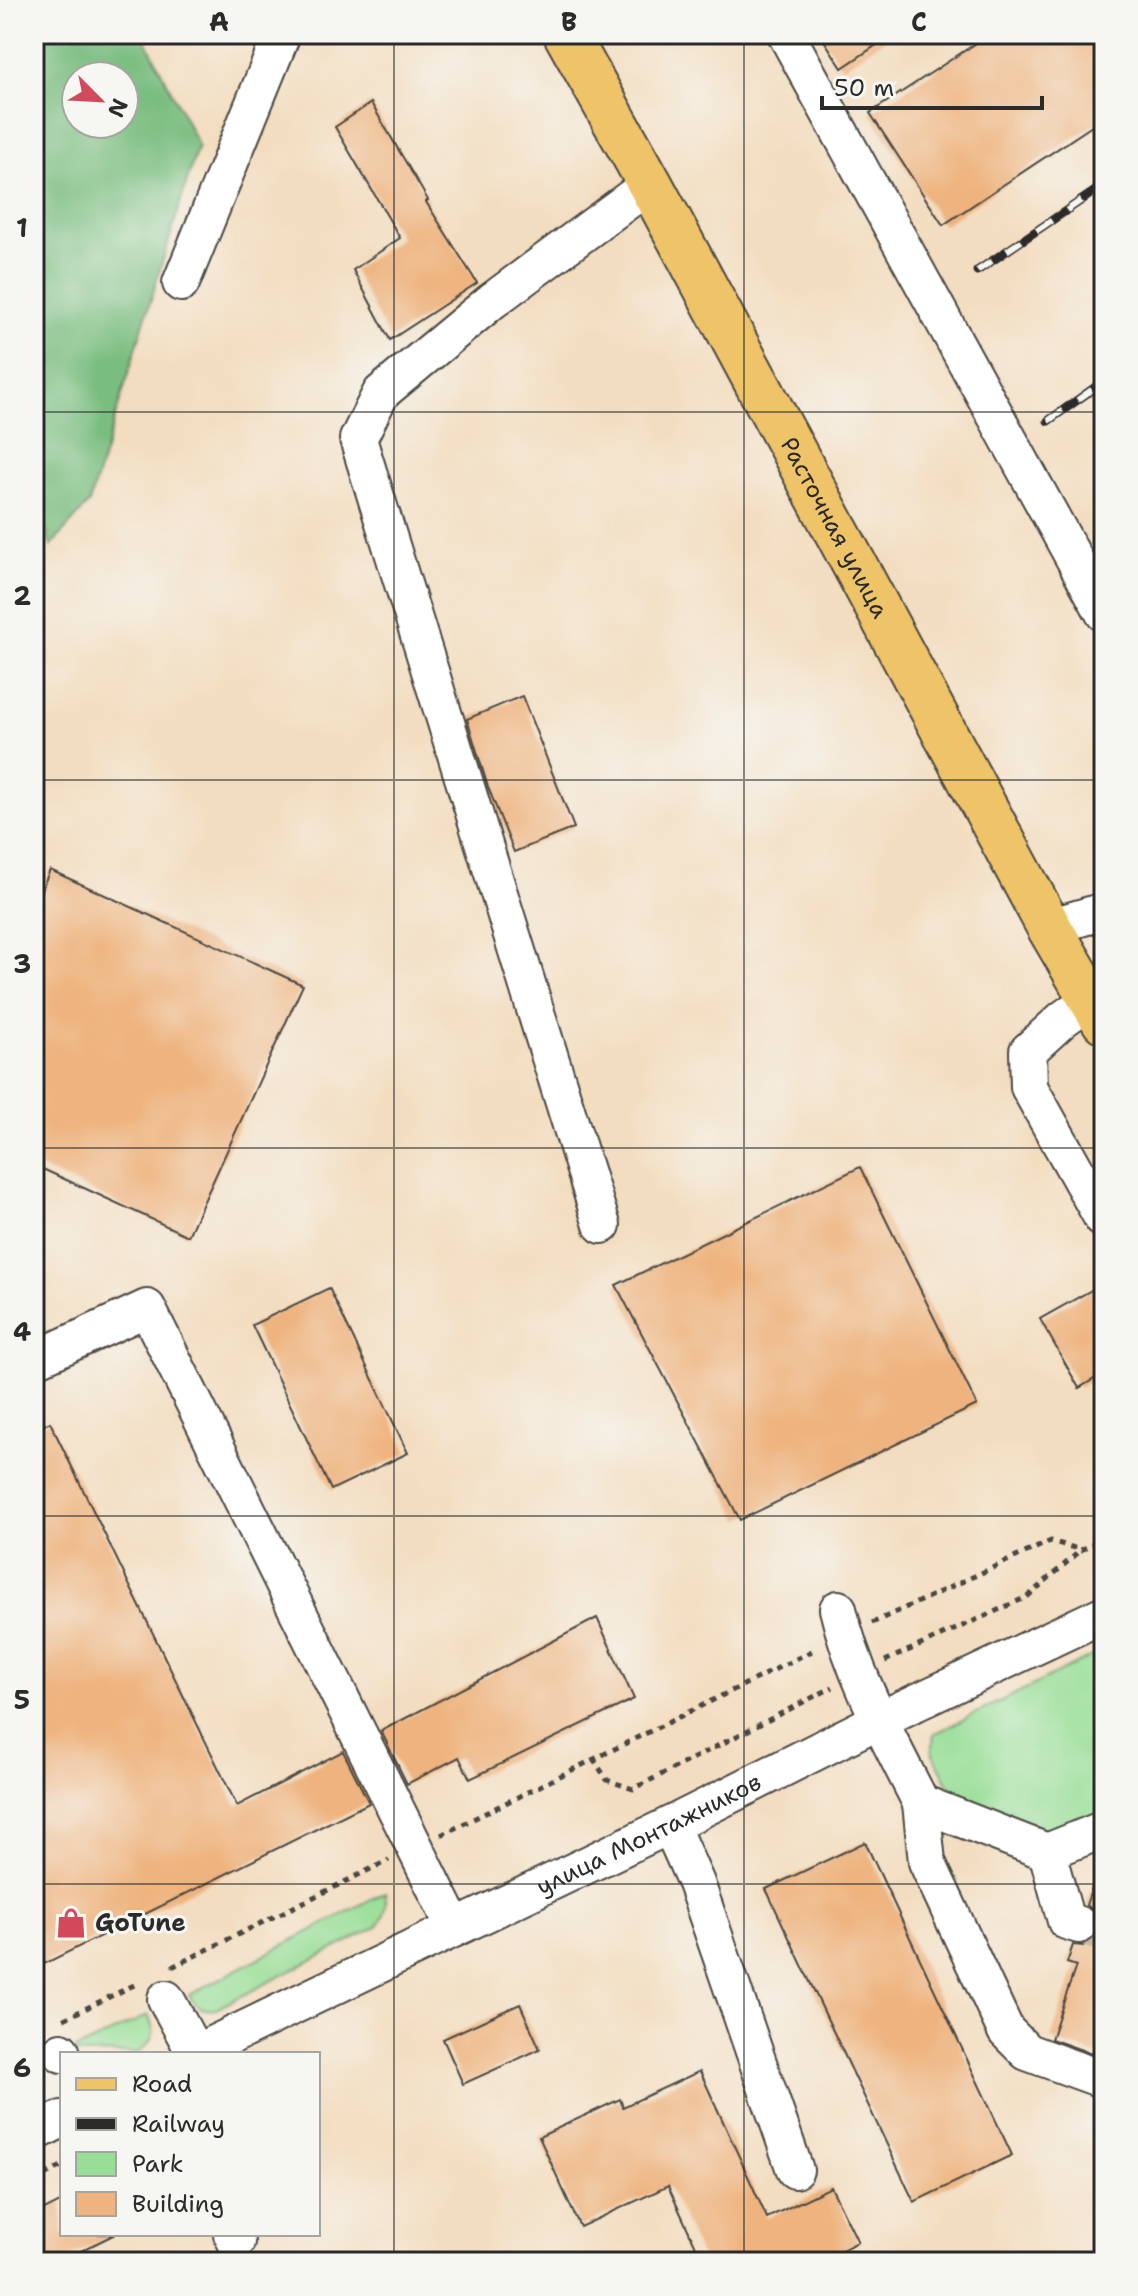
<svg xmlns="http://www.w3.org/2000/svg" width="1138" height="2296" font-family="'Shantell Sans',sans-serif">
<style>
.green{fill:#99de97;stroke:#628461;stroke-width:2}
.forest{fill:#7abd80;stroke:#527456;stroke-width:2;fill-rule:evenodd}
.building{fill:#eeb37e}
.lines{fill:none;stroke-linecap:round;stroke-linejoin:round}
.minor-tunnel{stroke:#cbb9a2;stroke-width:36;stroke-dasharray:36 18;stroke-linecap:butt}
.minor-casing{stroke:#494641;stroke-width:40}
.major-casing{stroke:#494641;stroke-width:48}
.path{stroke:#494641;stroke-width:5;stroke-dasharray:6 6;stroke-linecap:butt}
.minor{stroke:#fff;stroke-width:36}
.major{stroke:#efc469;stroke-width:44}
.rail-casing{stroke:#2b2b2b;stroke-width:9}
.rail{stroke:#f6f6f2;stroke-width:6;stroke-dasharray:18;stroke-linecap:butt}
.grid{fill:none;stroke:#2b2b2b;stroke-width:2;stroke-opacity:0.55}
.labels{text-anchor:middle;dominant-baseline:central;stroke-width:6;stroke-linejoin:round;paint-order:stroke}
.street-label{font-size:24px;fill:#2b2b2b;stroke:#f6f6f2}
.poi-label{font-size:24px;font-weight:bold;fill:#2b2b2b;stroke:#f6f6f2;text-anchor:start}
.neatline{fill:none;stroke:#2b2b2b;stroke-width:3}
.grid-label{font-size:26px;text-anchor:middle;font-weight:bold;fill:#2b2b2b}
</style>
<rect width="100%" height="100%" fill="#f6f6f2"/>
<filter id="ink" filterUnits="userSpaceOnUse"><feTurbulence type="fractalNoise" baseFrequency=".0125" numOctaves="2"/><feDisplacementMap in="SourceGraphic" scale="16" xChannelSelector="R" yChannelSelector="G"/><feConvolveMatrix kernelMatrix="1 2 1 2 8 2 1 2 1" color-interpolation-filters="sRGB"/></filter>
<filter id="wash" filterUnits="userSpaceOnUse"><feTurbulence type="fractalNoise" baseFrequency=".006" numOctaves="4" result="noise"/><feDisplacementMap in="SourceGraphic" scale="32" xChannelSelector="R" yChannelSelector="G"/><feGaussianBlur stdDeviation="1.8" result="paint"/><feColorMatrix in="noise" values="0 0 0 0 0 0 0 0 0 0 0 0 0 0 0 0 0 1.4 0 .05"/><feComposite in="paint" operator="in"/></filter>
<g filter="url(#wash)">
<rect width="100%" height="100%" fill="#f3ddc0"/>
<g class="green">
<polygon points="1104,1650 1104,1823 1061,1843 960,1806 932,1752 934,1734"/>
<path d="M385 1892C388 1907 385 1915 377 1927L216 2009C203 2011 195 2007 189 1995Z"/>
<path d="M148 2015C157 2036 155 2038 138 2053L76 2054 75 2050Z"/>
</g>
<path class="forest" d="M34 34H143L198 145 89 503 51 546 39 508 34 194ZM76 76H124V124H76Z"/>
<g id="blocks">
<g class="building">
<polygon points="820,34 893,34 842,68"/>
<polygon points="990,34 1104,34 1104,118 943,225 870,113"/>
<polygon points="371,103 428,200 426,202 477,283 390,340 353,270 400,238 335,127"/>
<polygon points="522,696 574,828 514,852 488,787 467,719"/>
<polygon points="50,870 303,985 188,1236 34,1165 34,906"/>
<polygon points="860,1167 977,1405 740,1520 616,1285"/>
<polygon points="1104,1283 1104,1373 1079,1388 1040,1319"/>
<polygon points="329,1288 408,1453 331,1490 252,1325"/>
<polygon points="50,1422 237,1806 343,1751 369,1803 34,1969 34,1430"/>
<polygon points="597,1618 634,1699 470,1779 459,1757 407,1784 381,1731"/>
<polygon points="865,1842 1012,2155 914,2202 766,1889"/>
<polygon points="1100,1864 1104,1864 1104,2058 1051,2039 1076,1966 1067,1963 1073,1945 1083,1946 1093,1941 1099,1930 1099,1920 1095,1911 1086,1905"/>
<polygon points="520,2004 540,2049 463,2084 443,2039"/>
<polygon points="700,2071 767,2218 831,2187 858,2242 818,2262 703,2262 668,2186 580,2227 539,2137 620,2099 623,2107"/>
<polygon points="62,2201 62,2234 115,2234 59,2262 39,2262 34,2252 34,2215"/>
</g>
</g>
</g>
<g filter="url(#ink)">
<use href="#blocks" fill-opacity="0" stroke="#494641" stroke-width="2"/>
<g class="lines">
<polyline class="minor-tunnel" points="1079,1925 1104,1933"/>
<g class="minor-casing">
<g id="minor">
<polyline points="786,34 1104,613"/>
<polyline points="181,283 282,34"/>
<polyline points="1049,927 1104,911"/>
<polyline points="1091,999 1063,1019 1028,1051 1029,1087 1104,1221"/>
<polyline points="602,1225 358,439 381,393 492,301 650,184"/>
<polyline points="34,1360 147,1308 455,1928"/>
<path d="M838 1609C854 1678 890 1741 921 1803L1047 1852 1066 1921 1079 1925"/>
<polyline points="921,1803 927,1862 1006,2031 1027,2052 1104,2080"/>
<polyline points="670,1825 696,1883 795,2170"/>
<polyline points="1047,1852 1104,1829"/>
<polyline points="166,1999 195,2053"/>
<polyline points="61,2051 62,2054"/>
<path id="s1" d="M193 2054 670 1825 879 1720 1104 1614"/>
<polyline points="34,2133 62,2119"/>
<polyline points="232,2234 236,2242"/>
</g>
</g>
<g class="major-casing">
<g id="major">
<path id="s2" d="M566 34 650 184 1049 927 1104 1021"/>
</g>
</g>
<g class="path">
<polyline points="872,1623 1051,1541 1081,1550 1104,1537"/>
<polyline points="885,1661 1027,1597 1080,1551"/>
<polyline points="593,1758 607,1780 633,1789 833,1687"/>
<polyline points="441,1835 816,1649"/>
<polyline points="172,1967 389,1860"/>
<polyline points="64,2019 138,1983"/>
<polyline points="34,2180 62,2166"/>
</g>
<use href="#minor" class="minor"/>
<use href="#major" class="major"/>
<g class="rail-casing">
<g id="rail">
<polyline points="977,271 1104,185"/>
<polyline points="1048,421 1104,381"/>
</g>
</g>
<use href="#rail" class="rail"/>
</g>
</g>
<path class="grid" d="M394 34V2262M744 34V2262M34 412H1104M34 780H1104M34 1148H1104M34 1516H1104M34 1884H1104"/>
<defs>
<g id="shop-bare" transform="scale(2.4)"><path d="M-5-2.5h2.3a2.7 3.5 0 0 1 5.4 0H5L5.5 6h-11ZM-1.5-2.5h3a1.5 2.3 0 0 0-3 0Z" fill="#d1495b" stroke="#f6f6f2" stroke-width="2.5" paint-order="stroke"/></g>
</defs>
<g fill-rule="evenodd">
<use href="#shop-bare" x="71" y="1923"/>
</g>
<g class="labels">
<g class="street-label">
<text stroke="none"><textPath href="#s2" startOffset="562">Расточная улица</textPath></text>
<text stroke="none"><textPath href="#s1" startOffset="506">улица Монтажников</textPath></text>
</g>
<g class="poi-label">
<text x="95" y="1923">GoTune</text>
</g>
</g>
<rect width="1138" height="2296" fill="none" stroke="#f6f6f2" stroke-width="88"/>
<rect x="60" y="2052" width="260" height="184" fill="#f6f6f2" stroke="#a5a5a2" stroke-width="2"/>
<rect x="76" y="2078" width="40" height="12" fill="#efc469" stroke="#a5a5a2" stroke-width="2"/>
<text x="132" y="2092" font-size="24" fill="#2b2b2b">Road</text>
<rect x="76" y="2118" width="40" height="12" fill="#2b2b2b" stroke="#a5a5a2" stroke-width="2"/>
<text x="132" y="2132" font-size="24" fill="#2b2b2b">Railway</text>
<rect x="76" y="2152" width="40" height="24" fill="#99de97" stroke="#a5a5a2" stroke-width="2"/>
<text x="132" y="2172" font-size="24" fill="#2b2b2b">Park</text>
<rect x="76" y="2192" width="40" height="24" fill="#eeb37e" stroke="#a5a5a2" stroke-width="2"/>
<text x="132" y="2212" font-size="24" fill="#2b2b2b">Building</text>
<g transform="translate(100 100) rotate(114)"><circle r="38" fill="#f6f6f2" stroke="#a5a5a2" stroke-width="2"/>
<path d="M0-6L14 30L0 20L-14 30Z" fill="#d1495b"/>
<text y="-12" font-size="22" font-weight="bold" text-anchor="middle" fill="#2b2b2b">N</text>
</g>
<path d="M822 96v12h220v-12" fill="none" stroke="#2b2b2b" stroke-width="4"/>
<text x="834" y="96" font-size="24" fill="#2b2b2b" stroke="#f6f6f2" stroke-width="6" paint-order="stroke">50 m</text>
<rect x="44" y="44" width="1050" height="2208" class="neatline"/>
<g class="grid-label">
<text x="219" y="31">A</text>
<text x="569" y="31">B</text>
<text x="919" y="31">C</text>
<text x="22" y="237">1</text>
<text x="22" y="605">2</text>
<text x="22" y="973">3</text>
<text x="22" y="1341">4</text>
<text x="22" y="1709">5</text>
<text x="22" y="2077">6</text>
</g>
</svg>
